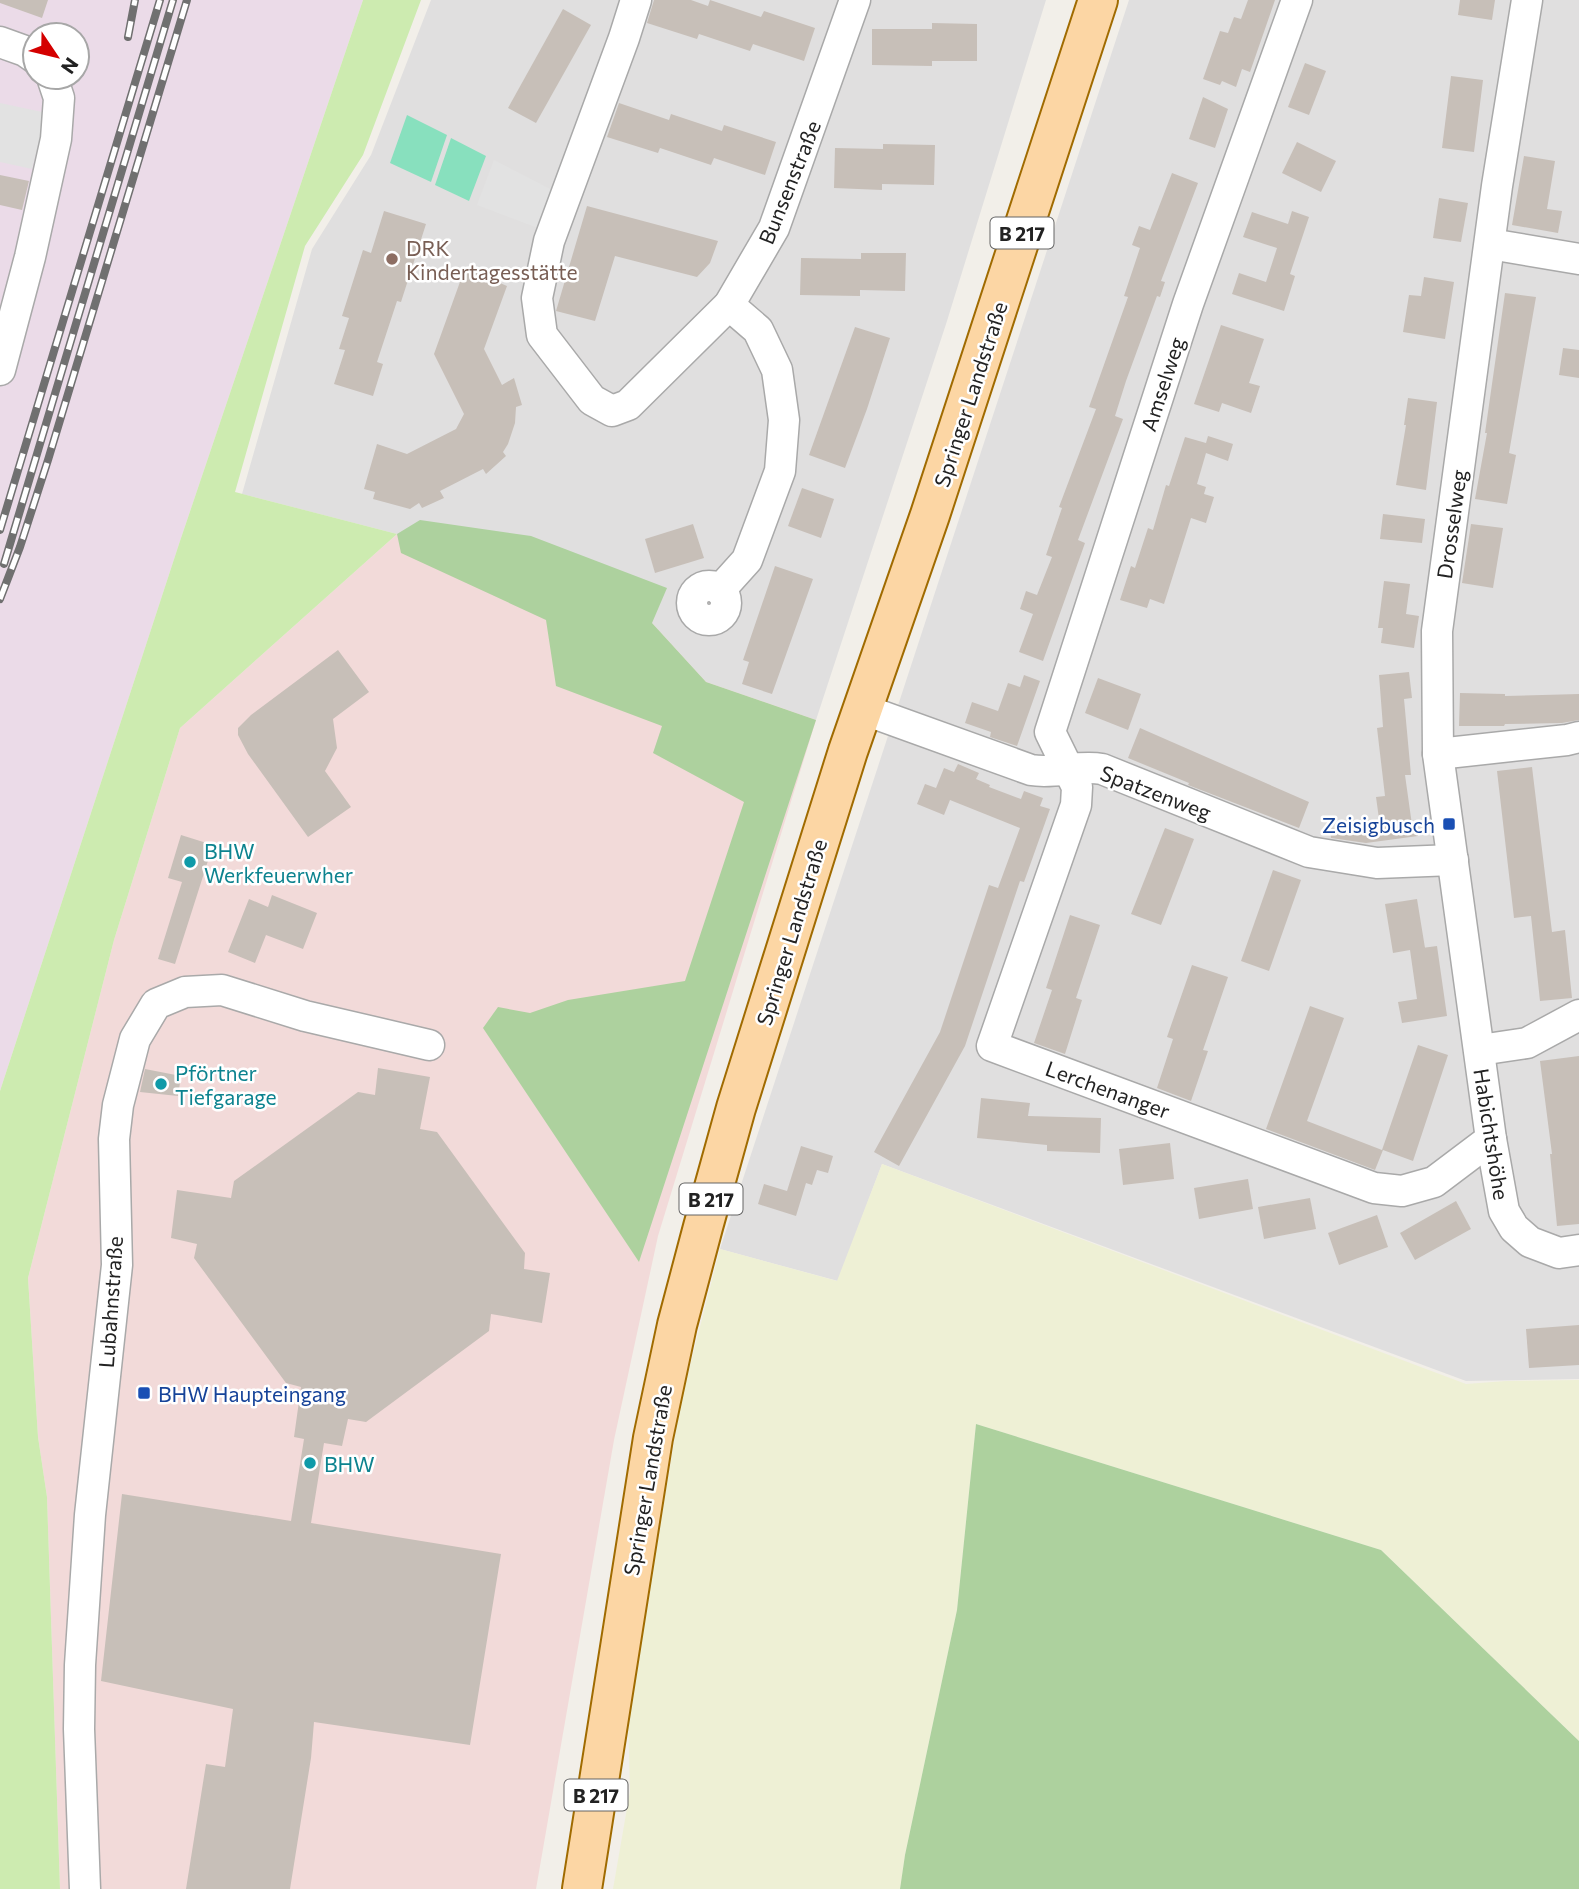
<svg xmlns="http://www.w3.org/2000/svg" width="1579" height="1889" font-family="Commissioner,sans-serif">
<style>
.residential{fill:#e0dfdf}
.commercial{fill:#f2dad9}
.industrial{fill:#ebdbe8;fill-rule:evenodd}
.farmland{fill:#eef0d5}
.grass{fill:#cdebb0}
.forest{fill:#add19e}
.pitch{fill:#88e0be}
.parking{fill:#e2e2e2}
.building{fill:#c7bfb8}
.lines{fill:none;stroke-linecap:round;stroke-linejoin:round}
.minor-casing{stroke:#a9a9a9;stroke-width:33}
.major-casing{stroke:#a06b00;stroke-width:42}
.minor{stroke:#fff;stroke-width:30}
.major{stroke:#fcd6a4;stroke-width:38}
.rail-casing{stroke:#707070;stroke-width:8}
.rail{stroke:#fff;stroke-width:5;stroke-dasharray:16;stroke-linecap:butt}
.education-dot{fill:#8d6e63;stroke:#fff;stroke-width:2.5}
.transit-dot{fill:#1a4fb4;stroke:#fff;stroke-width:2.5}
.culture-dot{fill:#0f9aa8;stroke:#fff;stroke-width:2.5}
.labels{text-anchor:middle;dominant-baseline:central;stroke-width:5;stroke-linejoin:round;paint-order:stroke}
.shield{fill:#fff;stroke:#646464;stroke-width:2}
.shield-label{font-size:19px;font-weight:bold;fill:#222}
.street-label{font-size:21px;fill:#222;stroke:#fff}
.education-label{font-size:21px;fill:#785e54;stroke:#fff;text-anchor:start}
.transit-label{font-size:21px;fill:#164399;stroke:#fff;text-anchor:end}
.culture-label{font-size:21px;fill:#0d838f;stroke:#fff;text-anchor:start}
</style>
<rect width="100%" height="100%" fill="#f2efe9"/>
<g class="residential">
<polygon points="431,0 1046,0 947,321 816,720 706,682 652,623 397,534 242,494 312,249 371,155"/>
<polygon points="1129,0 1579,0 1579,1379 1466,1381 882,1164 838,1281 720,1249"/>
</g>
<polygon class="commercial" points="397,534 652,623 706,682 816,720 658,1236 614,1440 536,1889 60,1889 47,1497 38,1437 28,1278 114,940 180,728"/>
<path class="industrial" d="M0 0H363L179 544 0 1091ZM35 35H77V77H35Z"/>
<polygon class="farmland" points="882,1164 1466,1384 1506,1381 1579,1380 1579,1741 1381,1550 976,1424 957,1610 905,1855 900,1889 613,1889 630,1791 628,1717 681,1401 720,1249 837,1281"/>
<polygon class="grass" points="363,0 421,0 363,155 305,246 235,492 397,534 180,728 114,940 28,1278 38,1437 47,1497 60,1889 0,1889 0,1091 179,544"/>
<g class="forest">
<polygon points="420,520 531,536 667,588 652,623 706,682 816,720 639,1262 483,1028 498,1007 530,1013 568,1000 685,981 744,802 653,753 662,726 556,686 546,620 401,553 397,534"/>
<polygon points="976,1424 1381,1550 1579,1741 1579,1889 900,1889 905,1855 957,1610"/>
</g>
<g class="pitch">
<polygon points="407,115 447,135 431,182 390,163"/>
<polygon points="451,138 486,156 469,201 435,185"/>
</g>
<g class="parking">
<polygon points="0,103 47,113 32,169 0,162"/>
<polygon points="494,160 556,192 543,230 477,205"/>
</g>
<g class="building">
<polygon points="0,0 48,0 42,18 0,3"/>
<polygon points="654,0 691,0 708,6 710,0 761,17 764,11 815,28 804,61 753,44 750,51 699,34 697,39 647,23"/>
<polygon points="1248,0 1275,0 1250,72 1242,69 1236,87 1222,81 1220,85 1203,79 1220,31 1228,33 1234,17 1241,19"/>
<polygon points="1460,0 1495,0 1492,20 1458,15"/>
<polygon points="563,9 591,25 536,123 508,108"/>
<polygon points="932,23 977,24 977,61 932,61 932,66 872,65 872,29 932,29"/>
<polygon points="1305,63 1326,71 1309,115 1288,107"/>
<polygon points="1451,76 1483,80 1474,152 1442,148"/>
<polygon points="1203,97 1228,109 1215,148 1189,139"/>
<polygon points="619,103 669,120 671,114 722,131 724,125 776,142 765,175 714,158 711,165 660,148 658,153 607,137"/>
<polygon points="1297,142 1336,161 1321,192 1282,173"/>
<polygon points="883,144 935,145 934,185 882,184 882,190 834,188 835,148 883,149"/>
<polygon points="1524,156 1555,161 1547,209 1562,211 1558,233 1512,225"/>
<polygon points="1172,173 1198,183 1161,281 1165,282 1160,297 1157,296 1126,381 1115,416 1123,419 1078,540 1085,543 1043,661 1019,652 1033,614 1020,609 1026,591 1037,595 1052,557 1046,555 1062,508 1059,507 1096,409 1089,407 1128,297 1124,296 1140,248 1132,245 1139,226 1150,230"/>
<polygon points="0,175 29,181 22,210 0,205"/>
<polygon points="1439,198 1468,203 1461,242 1433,238"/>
<polygon points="587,206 718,241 710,263 697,277 615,256 595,321 556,311"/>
<polygon points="384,211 426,224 401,302 397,301 377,362 383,364 373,396 334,384 345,350 339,349 349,318 342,316 363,250 371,253"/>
<polygon points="1292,211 1309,217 1290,274 1295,276 1284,311 1232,294 1239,273 1266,282 1277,248 1243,237 1252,212 1288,224"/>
<polygon points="861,253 906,253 905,291 860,290 860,296 800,295 801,258 861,259"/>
<polygon points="465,268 507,286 484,349 502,385 514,378 522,405 516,407 515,423 508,444 503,452 506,456 486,474 483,469 440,491 444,498 422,508 419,503 410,509 373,499 375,492 364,489 377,444 407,454 456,429 464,414 434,354"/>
<polygon points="1424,277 1454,282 1445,339 1403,332 1409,295 1421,296"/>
<polygon points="1505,293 1536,297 1509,453 1516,455 1507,504 1475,499 1487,433 1485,433"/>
<polygon points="1221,325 1264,339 1249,383 1260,386 1251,413 1222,403 1219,412 1194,404"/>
<polygon points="855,327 890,338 867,409 845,468 809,455"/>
<polygon points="1563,348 1579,350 1579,378 1559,375"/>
<polygon points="1408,398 1437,402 1426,490 1396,485 1406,425 1404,425"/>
<polygon points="1208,436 1233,444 1228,461 1206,453 1197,484 1206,487 1204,494 1214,497 1206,523 1191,518 1164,604 1150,599 1147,608 1120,600 1131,566 1135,568 1148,528 1153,530 1166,485 1169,486 1185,437 1206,443"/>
<polygon points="802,488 834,499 821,538 788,526"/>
<polygon points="1383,514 1425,519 1422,543 1380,539"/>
<polygon points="693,524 704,558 655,573 645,539"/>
<polygon points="1471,524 1503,528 1493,588 1462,583"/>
<polygon points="775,566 813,579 772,694 742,684 749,662 743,660"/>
<polygon points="1384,581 1410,584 1406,614 1419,616 1414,648 1381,643 1383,628 1378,628"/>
<polygon points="338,650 369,692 333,719 337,748 325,771 351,807 308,837 248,754 238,735 238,728 251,715"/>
<polygon points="1409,672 1412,698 1404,699 1411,775 1405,775 1412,825 1417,825 1418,836 1366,843 1331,838 1330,828 1380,826 1376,797 1385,796 1377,728 1383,727 1379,675"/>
<polygon points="1024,675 1040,681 1017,746 990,737 991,732 965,723 972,702 998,711 1008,683 1020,687"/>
<polygon points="1098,678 1141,694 1128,730 1085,713"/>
<polygon points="1460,693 1505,694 1505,696 1579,694 1579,720 1562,723 1505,724 1504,726 1459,726"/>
<polygon points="1140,728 1309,802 1299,828 1188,785 1189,783 1128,758"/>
<polygon points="958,764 979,773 976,779 990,785 989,787 1021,799 1024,791 1043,798 1040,806 1050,809 1024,882 1020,881 965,1046 899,1166 874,1152 940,1032 989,885 998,888 1020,828 950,800 944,815 917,804 925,784 936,788 944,768 954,772"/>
<polygon points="1532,767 1552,932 1565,930 1572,998 1540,1001 1531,916 1514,918 1497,771"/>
<polygon points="1165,828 1194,839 1161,925 1131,914"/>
<polygon points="181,835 213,845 175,964 158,959 182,882 168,878"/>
<polygon points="1273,870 1301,880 1269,971 1241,961"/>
<polygon points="272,895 317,913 303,949 266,935 255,963 228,952 249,899 268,907"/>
<polygon points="1417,899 1425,948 1422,948 1437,946 1447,1016 1402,1023 1398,1002 1417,999 1410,950 1393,953 1385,904"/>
<polygon points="1070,915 1100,925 1076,998 1082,1000 1065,1054 1034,1043 1052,990 1046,988"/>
<polygon points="1192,965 1228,977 1203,1050 1208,1051 1191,1101 1157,1088 1173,1039 1167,1037"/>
<polygon points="1310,1006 1344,1018 1307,1121 1382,1150 1418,1045 1448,1055 1413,1161 1383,1150 1375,1170 1266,1129"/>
<polygon points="1579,1056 1579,1224 1557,1226 1550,1154 1552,1154 1540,1061"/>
<polygon points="378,1068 430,1077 420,1129 437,1132 525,1253 524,1269 550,1273 542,1323 491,1314 489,1331 366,1422 348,1419 342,1446 324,1443 311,1523 501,1554 470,1745 314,1722 311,1758 290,1889 186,1889 206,1764 225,1767 233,1709 101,1681 122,1494 291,1521 304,1439 294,1437 301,1387 286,1383 194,1258 197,1244 171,1238 177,1190 231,1198 234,1181 358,1092 375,1095"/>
<polygon points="145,1069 181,1076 178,1096 140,1092"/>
<polygon points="981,1098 1030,1103 1028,1116 1101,1118 1100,1153 1047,1151 1047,1145 977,1138"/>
<polygon points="1170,1143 1174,1179 1123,1185 1119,1149"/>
<polygon points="801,1146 833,1156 828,1173 817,1170 812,1185 806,1183 796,1216 758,1204 764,1184 787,1191"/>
<polygon points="1248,1179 1253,1209 1199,1219 1194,1188"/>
<polygon points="1310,1198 1316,1229 1264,1239 1258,1207"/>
<polygon points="1456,1201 1471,1229 1415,1260 1400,1233"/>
<polygon points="1377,1215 1388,1247 1339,1265 1328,1233"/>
<polygon points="1579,1325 1579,1365 1529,1368 1526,1329"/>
</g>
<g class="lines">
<g class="minor-casing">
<g id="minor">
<polyline points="636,0 624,38 549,241 537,298 542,335 592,400 612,411 628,405 729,305 774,228 855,0"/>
<polyline points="1297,0 1188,304 1050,732 1077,787 1076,805 992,1046 1374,1188 1402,1191 1434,1182 1491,1139"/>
<polyline points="1527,0 1497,186 1437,631 1438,754 1491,1139 1504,1211 1514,1228 1530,1242 1559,1253 1579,1250"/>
<polyline points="0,42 25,51 35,58"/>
<polyline points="1490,244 1579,259"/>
<polyline points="0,370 30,257 56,139 59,98 52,77"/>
<circle cx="709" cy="603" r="17"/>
<polyline points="720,590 747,560 780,471 784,420 777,370 758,330 729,305"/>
<path d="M862 709 1031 770C1055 774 1078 765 1102 769L1309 852 1377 863 1453 860"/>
<polyline points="1438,754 1567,740 1579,737"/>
<polyline points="1480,1050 1527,1043 1579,1015"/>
<polyline points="85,1889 79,1729 80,1665 90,1515 117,1265 114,1139 118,1105 135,1039 156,1004 185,992 222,990 305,1016 429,1045"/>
</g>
</g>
<g class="major-casing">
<polyline id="major" points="582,1889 653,1438 677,1325 703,1227 736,1108 848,751 930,515 1098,0"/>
</g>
<use href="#minor" class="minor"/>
<use href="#major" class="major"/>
<g class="rail-casing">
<g id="rail">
<polyline points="128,37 135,0"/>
<polyline points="0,530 160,0"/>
<polyline points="4,564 173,0"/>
<polyline points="0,599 20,547 48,460 187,0"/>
</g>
</g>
<use href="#rail" class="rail"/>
</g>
<circle class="education-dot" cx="392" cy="259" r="7"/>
<g class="transit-dot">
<rect x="1442" y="817" width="14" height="14" rx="3.5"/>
<rect x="137" y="1386" width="14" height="14" rx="3.5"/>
</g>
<g class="culture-dot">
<circle cx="190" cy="862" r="7"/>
<circle cx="161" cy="1084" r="7"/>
<circle cx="310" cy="1463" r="7"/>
</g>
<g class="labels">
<g class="shield">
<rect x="990.5" y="217.5" width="63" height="31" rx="5"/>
<rect x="679.5" y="1183.5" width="63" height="31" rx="5"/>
<rect x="564.5" y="1779.5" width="63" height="31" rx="5"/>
</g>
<g class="shield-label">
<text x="1022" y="233">B 217</text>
<text x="711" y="1199">B 217</text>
<text x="596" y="1795">B 217</text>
</g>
<g class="street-label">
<text transform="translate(789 182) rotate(-68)">Bunsenstraße</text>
<text transform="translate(1162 384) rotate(-72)">Amselweg</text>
<text transform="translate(970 394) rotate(-72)">Springer Landstraße</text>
<text transform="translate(1451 524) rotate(-82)">Drosselweg</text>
<text transform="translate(1156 792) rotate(21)">Spatzenweg</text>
<text transform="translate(791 932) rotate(-73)">Springer Landstraße</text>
<text transform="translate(1108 1089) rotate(20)">Lerchenanger</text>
<text transform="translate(1492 1134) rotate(81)">Habichtshöhe</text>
<text transform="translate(110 1302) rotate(-86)">Lubahnstraße</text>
<text transform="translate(647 1480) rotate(-80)">Springer Landstraße</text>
</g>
<g class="education-label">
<text x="406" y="247">DRK<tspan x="406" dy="24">Kindertagesstätte</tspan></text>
</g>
<g class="transit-label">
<text x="1435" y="824">Zeisigbusch</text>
<text x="158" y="1393" text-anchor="start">BHW Haupteingang</text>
</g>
<g class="culture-label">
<text x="204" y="850">BHW<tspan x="204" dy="24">Werkfeuerwher</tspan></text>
<text x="175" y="1072">Pförtner<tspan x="175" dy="24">Tiefgarage</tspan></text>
<text x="324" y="1463">BHW</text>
</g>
</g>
<g transform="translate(56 56) rotate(125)"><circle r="33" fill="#ffffff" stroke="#a7a7a7" stroke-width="2"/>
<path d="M0-5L12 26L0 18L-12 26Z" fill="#d40000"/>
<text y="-10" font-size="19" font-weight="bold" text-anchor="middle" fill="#222222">N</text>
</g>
</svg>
